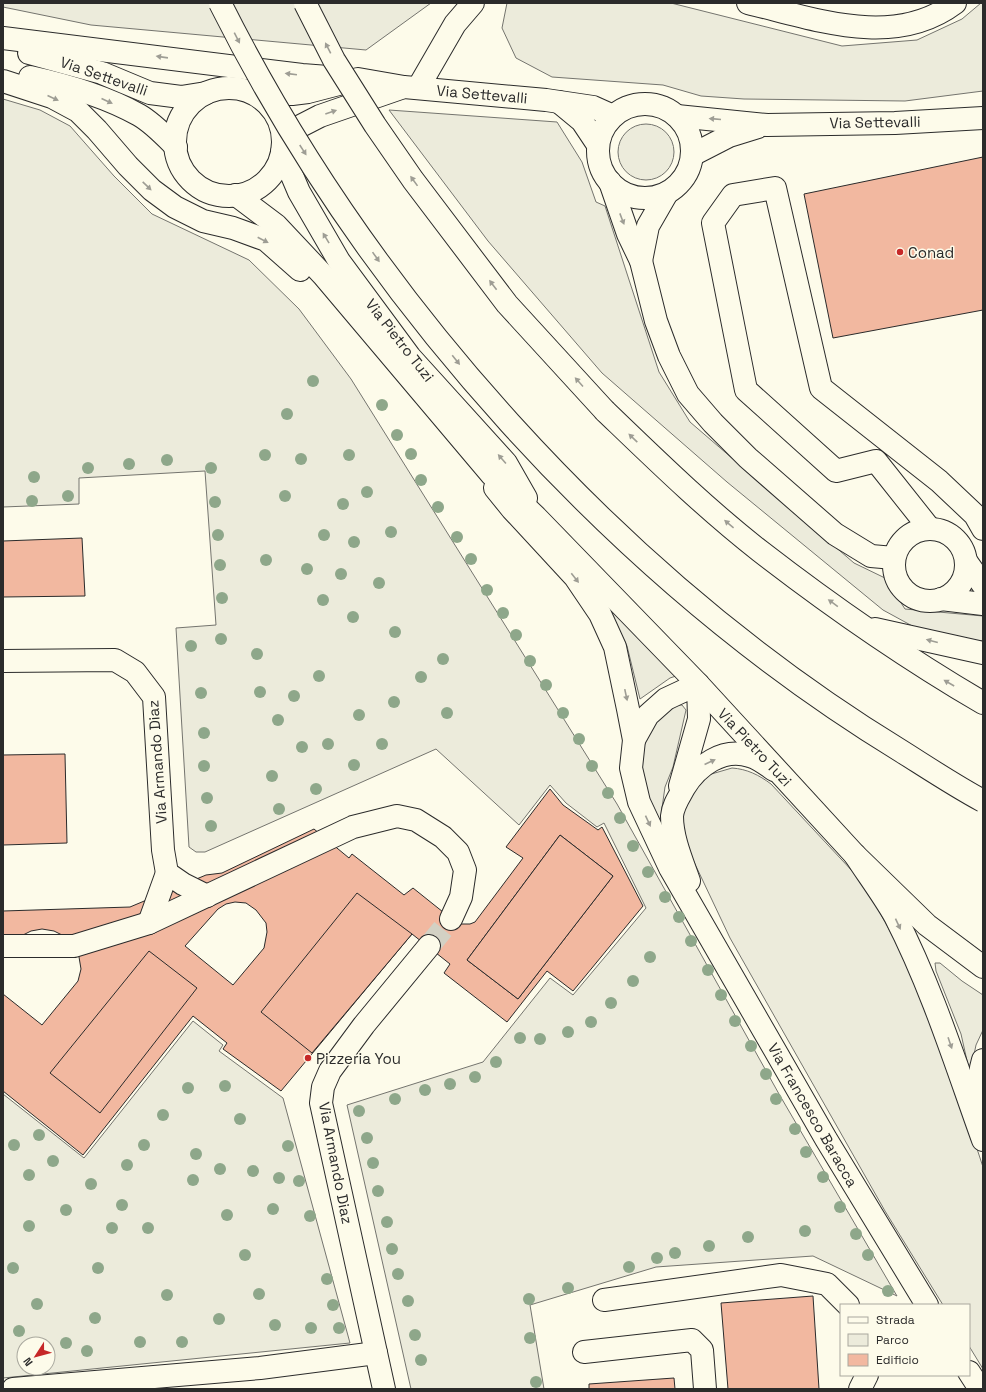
<svg xmlns="http://www.w3.org/2000/svg" width="986" height="1392" font-family="'Space Grotesk',sans-serif">
<style>
.green{fill:#ecebdb;stroke:#74746e;fill-rule:evenodd}
.building{fill:#f2b8a0;stroke:#2b2b2b;fill-rule:evenodd}
.lines{fill:none;stroke-linecap:round;stroke-linejoin:round}
.minor-tunnel{stroke:#d3d1c4;stroke-width:22;stroke-dasharray:22 11;stroke-linecap:butt}
.minor-casing{stroke:#2b2b2b;stroke-width:24}
.major-casing{stroke:#2b2b2b;stroke-width:24}
.highway-casing{stroke:#2b2b2b;stroke-width:24}
.minor{stroke:#fdfbea;stroke-width:22}
.major{stroke:#fdfbea;stroke-width:22}
.highway{stroke:#fdfbea;stroke-width:22}
.highway-bridge-casing{stroke:#2b2b2b;stroke-width:24;stroke-linecap:butt}
.highway-bridge{stroke:#fdfbea;stroke-width:22}
.tree{fill:#8ea78a}
.oneway{fill:#9e9d94}
.poi-dot{fill:#c62828;stroke:#fdfbea;stroke-width:1.5}
.labels{text-anchor:middle;dominant-baseline:central;stroke-width:3;stroke-linejoin:round;paint-order:stroke}
.street-label{font-size:15px;fill:#2b2b2b;stroke:#fdfbea}
.poi-label{font-size:15px;fill:#2b2b2b;stroke:#fdfbea;text-anchor:start}
</style>
<rect width="100%" height="100%" fill="#fdfbea"/>
<g class="green">
<polygon points="3,3 431,3 366,50 91,25 3,7"/>
<polygon points="507,3 671,3 842,46 917,40 962,19 981,3 983,3 983,91 905,101 744,99 701,96 663,85 552,77 516,58 502,28"/>
<polygon points="3,99 40,110 70,126 114,176 152,214 249,260 299,309 351,379 617,804 779,1094 897,1296 813,1256 656,1267 530,1305 544,1389 411,1389 347,1105 483,1062 550,978 573,995 646,908 604,823 597,827 566,803 550,785 519,825 436,749 205,852 196,852 189,847 176,628 216,625 205,471 79,478 79,504 3,507"/>
<polygon points="389,110 557,122 582,162 596,202 605,206 659,372 690,422 854,563 885,578 905,609 983,616 983,641 969,640 916,628 883,610 727,482 602,373 488,241"/>
<circle cx="646" cy="152" r="28"/>
<polygon points="612,605 676,676 670,678 640,699 627,646 609,610"/>
<polygon points="678,705 682,705 686,710 673,767 665,787 662,808 663,827 655,827 639,756 650,726 663,714"/>
<path d="M732 768C747 769 759 775 771 784L855 874 877 907 913 974 956 1085 983 1167V1369L969 1346V1305H943L885 1211 730 938 685 843 682 818 690 793 708 775Z"/>
<polygon points="935,963 940,963 962,981 983,995 983,1030 976,1045 970,1074 961,1034 936,971"/>
<path d="M193 1021 223 1045 219 1051 283 1098 350 1343 3 1378V1094L84 1158ZM24 1344H48V1368H24Z"/>
</g>
<g class="building">
<polygon points="983,157 983,310 833,338 804,194"/>
<polygon points="82,538 85,596 3,597 3,541"/>
<polygon points="65,754 67,843 3,845 3,755"/>
<path d="M550 789 563 805 598 830 602 827 643 906 573 991 547 971 507 1022 444 973 450 964 412 934 281 1091 223 1049 227 1043 193 1016 83 1155 3 1091V994L42 1025 78 981 81 969 79 957 74 946 66 937 54 931 42 929 31 931 19 937 3 955V911L130 907 206 875 222 873 314 829 349 858 352 854 404 895 413 888 458 924H470L475 922 523 858 506 847ZM560 835 613 876 518 999 467 960ZM235 902 246 903 256 910 266 923 267 932 264 948 233 985 185 946 218 909 226 904Z"/>
<polygon points="560,835 613,876 518,999 467,960"/>
<polygon points="357,893 412,934 312,1053 261,1012"/>
<polygon points="149,951 197,988 100,1113 50,1073"/>
<polygon points="813,1296 819,1389 728,1389 721,1303"/>
<polygon points="674,1378 675,1389 589,1389 589,1384"/>
</g>
<g class="lines">
<polyline class="minor-tunnel" points="429,946 451,919"/>
<g class="minor-casing">
<g id="minor">
<path d="M748 3C815 19 894 49 955 3"/>
<polyline points="418,88 455,24 473,3"/>
<polyline points="610,182 628,234 641,261 656,321 669,356 688,394 713,423 748,458 835,534 871,556 894,558"/>
<polyline points="641,261 648,226 667,193"/>
<polyline points="495,488 512,509 575,577 600,614 615,647 628,709 634,740 631,768 639,802 670,868 826,1139 927,1305"/>
<circle cx="930" cy="565" r="36"/>
<polyline points="930,529 876,461 836,471 746,390 713,223 733,195 775,188 821,388 939,481 975,515 983,529"/>
<polyline points="966,561 983,585"/>
<polyline points="941,599 983,604"/>
<polyline points="3,661 115,660 135,672 154,697 163,850 167,873 183,884 207,896"/>
<polyline points="634,740 648,715 666,699 698,684 699,719 680,786"/>
<path d="M689 881C682 861 672 838 672 816 673 805 679 797 684 788 697 766 723 747 750 756 758 758 767 765 774 770"/>
<polyline points="149,923 167,873"/>
<polyline points="3,946 74,946 149,923 353,827 397,816 416,820 443,837 458,852 465,870 461,897 451,919"/>
<polyline points="604,1300 781,1275 827,1284 848,1305"/>
<polyline points="584,1352 692,1340 702,1350 705,1389"/>
<polyline points="969,1372 980,1389"/>
<polyline points="13,1389 260,1368 376,1353"/>
<polyline points="384,1389 321,1103 323,1087 330,1071 364,1025 429,946"/>
<polyline points="860,1389 867,1375"/>
</g>
</g>
<g class="major-casing">
<g id="major">
<polyline points="3,38 302,75 341,78"/>
<polyline points="29,53 102,73 150,93 181,97 206,93"/>
<path d="M30 77C67 85 105 96 139 115 153 123 165 136 176 147"/>
<polyline points="3,81 52,97 78,111 97,130 128,166 152,190 175,207 203,221 233,228 266,240 300,270"/>
<circle cx="229" cy="142" r="54"/>
<polyline points="256,94 292,94 308,92 358,79 404,87 546,100 593,107 613,116"/>
<polyline points="559,102 582,121 598,145"/>
<circle cx="645" cy="151" r="47"/>
<polyline points="677,116 767,125 895,123 983,118"/>
<polyline points="283,135 320,116 401,88"/>
<polyline points="282,152 299,192 339,261 410,357 506,463 526,498"/>
<polyline points="692,155 729,136 758,127"/>
<polyline points="236,195 276,225 323,275 491,474 536,517 698,684 855,855 927,925 983,967"/>
</g>
</g>
<g class="highway-casing">
<g id="highway">
<path d="M605 411C655 459 705 508 760 551 831 606 906 658 983 703"/>
<polyline points="875,629 983,653"/>
<path d="M855 855C868 875 883 895 895 916 932 988 956 1065 983 1140"/>
<polyline points="980,1115 981,1068 983,1060"/>
</g>
</g>
<use href="#minor" class="minor"/>
<use href="#major" class="major"/>
<use href="#highway" class="highway"/>
<g class="highway-bridge-casing">
<g id="highway-bridge">
<path d="M220 3C368 299 618 578 901 751 928 768 955 786 983 801"/>
<polyline points="305,3 334,60 375,125 413,180 507,304 605,411"/>
</g>
</g>
<use href="#highway-bridge" class="highway-bridge"/>
</g>
<g class="tree">
<circle cx="313" cy="381" r="6"/>
<circle cx="382" cy="405" r="6"/>
<circle cx="287" cy="414" r="6"/>
<circle cx="397" cy="435" r="6"/>
<circle cx="411" cy="454" r="6"/>
<circle cx="265" cy="455" r="6"/>
<circle cx="349" cy="455" r="6"/>
<circle cx="301" cy="459" r="6"/>
<circle cx="167" cy="460" r="6"/>
<circle cx="129" cy="464" r="6"/>
<circle cx="88" cy="468" r="6"/>
<circle cx="211" cy="468" r="6"/>
<circle cx="34" cy="477" r="6"/>
<circle cx="421" cy="480" r="6"/>
<circle cx="367" cy="492" r="6"/>
<circle cx="68" cy="496" r="6"/>
<circle cx="285" cy="496" r="6"/>
<circle cx="32" cy="501" r="6"/>
<circle cx="215" cy="502" r="6"/>
<circle cx="343" cy="504" r="6"/>
<circle cx="438" cy="507" r="6"/>
<circle cx="391" cy="532" r="6"/>
<circle cx="218" cy="535" r="6"/>
<circle cx="324" cy="535" r="6"/>
<circle cx="457" cy="537" r="6"/>
<circle cx="354" cy="542" r="6"/>
<circle cx="471" cy="559" r="6"/>
<circle cx="266" cy="560" r="6"/>
<circle cx="220" cy="565" r="6"/>
<circle cx="307" cy="569" r="6"/>
<circle cx="341" cy="574" r="6"/>
<circle cx="379" cy="583" r="6"/>
<circle cx="487" cy="590" r="6"/>
<circle cx="222" cy="598" r="6"/>
<circle cx="323" cy="600" r="6"/>
<circle cx="503" cy="613" r="6"/>
<circle cx="353" cy="617" r="6"/>
<circle cx="395" cy="632" r="6"/>
<circle cx="516" cy="635" r="6"/>
<circle cx="221" cy="639" r="6"/>
<circle cx="191" cy="646" r="6"/>
<circle cx="257" cy="654" r="6"/>
<circle cx="443" cy="659" r="6"/>
<circle cx="530" cy="661" r="6"/>
<circle cx="319" cy="676" r="6"/>
<circle cx="421" cy="677" r="6"/>
<circle cx="546" cy="685" r="6"/>
<circle cx="260" cy="692" r="6"/>
<circle cx="201" cy="693" r="6"/>
<circle cx="294" cy="696" r="6"/>
<circle cx="394" cy="702" r="6"/>
<circle cx="447" cy="713" r="6"/>
<circle cx="563" cy="713" r="6"/>
<circle cx="359" cy="715" r="6"/>
<circle cx="278" cy="720" r="6"/>
<circle cx="204" cy="733" r="6"/>
<circle cx="579" cy="739" r="6"/>
<circle cx="328" cy="744" r="6"/>
<circle cx="382" cy="744" r="6"/>
<circle cx="302" cy="747" r="6"/>
<circle cx="354" cy="765" r="6"/>
<circle cx="204" cy="766" r="6"/>
<circle cx="592" cy="766" r="6"/>
<circle cx="272" cy="776" r="6"/>
<circle cx="316" cy="789" r="6"/>
<circle cx="608" cy="793" r="6"/>
<circle cx="207" cy="798" r="6"/>
<circle cx="279" cy="809" r="6"/>
<circle cx="620" cy="818" r="6"/>
<circle cx="211" cy="826" r="6"/>
<circle cx="633" cy="846" r="6"/>
<circle cx="648" cy="872" r="6"/>
<circle cx="665" cy="897" r="6"/>
<circle cx="679" cy="917" r="6"/>
<circle cx="691" cy="941" r="6"/>
<circle cx="650" cy="957" r="6"/>
<circle cx="708" cy="970" r="6"/>
<circle cx="633" cy="981" r="6"/>
<circle cx="721" cy="995" r="6"/>
<circle cx="611" cy="1003" r="6"/>
<circle cx="735" cy="1021" r="6"/>
<circle cx="591" cy="1022" r="6"/>
<circle cx="568" cy="1032" r="6"/>
<circle cx="520" cy="1038" r="6"/>
<circle cx="540" cy="1039" r="6"/>
<circle cx="751" cy="1046" r="6"/>
<circle cx="496" cy="1062" r="6"/>
<circle cx="766" cy="1074" r="6"/>
<circle cx="475" cy="1077" r="6"/>
<circle cx="450" cy="1084" r="6"/>
<circle cx="225" cy="1086" r="6"/>
<circle cx="188" cy="1088" r="6"/>
<circle cx="425" cy="1090" r="6"/>
<circle cx="395" cy="1099" r="6"/>
<circle cx="776" cy="1099" r="6"/>
<circle cx="359" cy="1111" r="6"/>
<circle cx="163" cy="1115" r="6"/>
<circle cx="240" cy="1119" r="6"/>
<circle cx="795" cy="1129" r="6"/>
<circle cx="39" cy="1135" r="6"/>
<circle cx="367" cy="1138" r="6"/>
<circle cx="14" cy="1145" r="6"/>
<circle cx="144" cy="1145" r="6"/>
<circle cx="288" cy="1146" r="6"/>
<circle cx="806" cy="1152" r="6"/>
<circle cx="196" cy="1154" r="6"/>
<circle cx="53" cy="1161" r="6"/>
<circle cx="373" cy="1163" r="6"/>
<circle cx="127" cy="1165" r="6"/>
<circle cx="220" cy="1169" r="6"/>
<circle cx="253" cy="1171" r="6"/>
<circle cx="29" cy="1175" r="6"/>
<circle cx="823" cy="1177" r="6"/>
<circle cx="279" cy="1178" r="6"/>
<circle cx="193" cy="1180" r="6"/>
<circle cx="299" cy="1181" r="6"/>
<circle cx="91" cy="1184" r="6"/>
<circle cx="378" cy="1191" r="6"/>
<circle cx="122" cy="1205" r="6"/>
<circle cx="840" cy="1207" r="6"/>
<circle cx="273" cy="1209" r="6"/>
<circle cx="66" cy="1210" r="6"/>
<circle cx="227" cy="1215" r="6"/>
<circle cx="310" cy="1216" r="6"/>
<circle cx="387" cy="1222" r="6"/>
<circle cx="29" cy="1226" r="6"/>
<circle cx="112" cy="1228" r="6"/>
<circle cx="148" cy="1228" r="6"/>
<circle cx="805" cy="1231" r="6"/>
<circle cx="856" cy="1234" r="6"/>
<circle cx="748" cy="1237" r="6"/>
<circle cx="709" cy="1246" r="6"/>
<circle cx="392" cy="1249" r="6"/>
<circle cx="675" cy="1253" r="6"/>
<circle cx="245" cy="1255" r="6"/>
<circle cx="868" cy="1255" r="6"/>
<circle cx="657" cy="1258" r="6"/>
<circle cx="629" cy="1267" r="6"/>
<circle cx="13" cy="1268" r="6"/>
<circle cx="98" cy="1268" r="6"/>
<circle cx="398" cy="1274" r="6"/>
<circle cx="327" cy="1279" r="6"/>
<circle cx="568" cy="1288" r="6"/>
<circle cx="888" cy="1291" r="6"/>
<circle cx="259" cy="1294" r="6"/>
<circle cx="167" cy="1295" r="6"/>
<circle cx="529" cy="1299" r="6"/>
<circle cx="408" cy="1301" r="6"/>
<circle cx="37" cy="1304" r="6"/>
<circle cx="333" cy="1305" r="6"/>
<circle cx="95" cy="1318" r="6"/>
<circle cx="219" cy="1319" r="6"/>
<circle cx="275" cy="1325" r="6"/>
<circle cx="311" cy="1328" r="6"/>
<circle cx="339" cy="1328" r="6"/>
<circle cx="19" cy="1331" r="6"/>
<circle cx="415" cy="1335" r="6"/>
<circle cx="530" cy="1338" r="6"/>
<circle cx="140" cy="1342" r="6"/>
<circle cx="182" cy="1342" r="6"/>
<circle cx="66" cy="1343" r="6"/>
<circle cx="87" cy="1351" r="6"/>
<circle cx="421" cy="1360" r="6"/>
<circle cx="536" cy="1382" r="6"/>
</g>
<defs><path id="oneway-solid" d="M-6-.8H1V-3.2L6.5 0L1 3.2V.8H-6Z"/></defs>
<g class="oneway">
<use href="#oneway-solid" transform="translate(237 38) rotate(63)"/>
<use href="#oneway-solid" transform="translate(328 48) rotate(-117)"/>
<use href="#oneway-solid" transform="translate(162 57) rotate(-172)"/>
<use href="#oneway-solid" transform="translate(291 74) rotate(-173)"/>
<use href="#oneway-solid" transform="translate(53 98) rotate(24)"/>
<use href="#oneway-solid" transform="translate(107 101) rotate(24)"/>
<use href="#oneway-solid" transform="translate(331 112) rotate(-19)"/>
<use href="#oneway-solid" transform="translate(715 119) rotate(-175)"/>
<use href="#oneway-solid" transform="translate(303 150) rotate(57)"/>
<use href="#oneway-solid" transform="translate(414 181) rotate(-126)"/>
<use href="#oneway-solid" transform="translate(147 186) rotate(44)"/>
<use href="#oneway-solid" transform="translate(622 219) rotate(69)"/>
<use href="#oneway-solid" transform="translate(326 238) rotate(-121)"/>
<use href="#oneway-solid" transform="translate(263 240) rotate(27)"/>
<use href="#oneway-solid" transform="translate(376 257) rotate(55)"/>
<use href="#oneway-solid" transform="translate(493 285) rotate(-127)"/>
<use href="#oneway-solid" transform="translate(456 360) rotate(51)"/>
<use href="#oneway-solid" transform="translate(579 382) rotate(-132)"/>
<use href="#oneway-solid" transform="translate(633 438) rotate(-136)"/>
<use href="#oneway-solid" transform="translate(502 459) rotate(-131)"/>
<use href="#oneway-solid" transform="translate(729 524) rotate(-140)"/>
<use href="#oneway-solid" transform="translate(575 578) rotate(52)"/>
<use href="#oneway-solid" transform="translate(833 603) rotate(-144)"/>
<use href="#oneway-solid" transform="translate(932 641) rotate(-165)"/>
<use href="#oneway-solid" transform="translate(949 683) rotate(-150)"/>
<use href="#oneway-solid" transform="translate(626 695) rotate(78)"/>
<use href="#oneway-solid" transform="translate(710 762) rotate(-25)"/>
<use href="#oneway-solid" transform="translate(648 821) rotate(65)"/>
<use href="#oneway-solid" transform="translate(898 924) rotate(65)"/>
<use href="#oneway-solid" transform="translate(950 1043) rotate(71)"/>
</g>
<g class="poi-dot">
<circle cx="900" cy="252" r="4"/>
<circle cx="308" cy="1058" r="4"/>
</g>
<g class="labels">
<g class="street-label">
<text transform="translate(104 76) rotate(19)">Via Settevalli</text>
<text transform="translate(482 94) rotate(5)">Via Settevalli</text>
<text transform="translate(875 122) rotate(-1)">Via Settevalli</text>
<text transform="translate(400 340) rotate(52)">Via Pietro Tuzi</text>
<text transform="translate(755 747) rotate(47)">Via Pietro Tuzi</text>
<text transform="translate(157 762) rotate(-94)">Via Armando Diaz</text>
<text transform="translate(813 1115) rotate(60)">Via Francesco Baracca</text>
<text transform="translate(336 1163) rotate(79)">Via Armando Diaz</text>
</g>
<g class="poi-label">
<text x="908" y="252">Conad</text>
<text x="316" y="1058">Pizzeria You</text>
</g>
</g>
<rect width="986" height="1392" fill="none" stroke="#2b2b2b" stroke-width="8"/>
<rect x="840" y="1304" width="130" height="72" fill="#fdfbea" stroke="#a9a89e"/>
<rect x="848" y="1317" width="20" height="6" fill="#fdfbea" stroke="#a9a89e"/>
<text x="876" y="1324" font-size="12" fill="#2b2b2b">Strada</text>
<rect x="848" y="1334" width="20" height="12" fill="#ecebdb" stroke="#a9a89e"/>
<text x="876" y="1344" font-size="12" fill="#2b2b2b">Parco</text>
<rect x="848" y="1354" width="20" height="12" fill="#f2b8a0" stroke="#a9a89e"/>
<text x="876" y="1364" font-size="12" fill="#2b2b2b">Edificio</text>
<g transform="translate(36 1356) rotate(234)"><circle r="19" fill="#fdfbea" stroke="#a9a89e"/>
<path d="M0-3L7 15L0 10L-7 15Z" fill="#c62828"/>
<text y="-6" font-size="11" font-weight="bold" text-anchor="middle" fill="#2b2b2b">N</text>
</g>
</svg>
